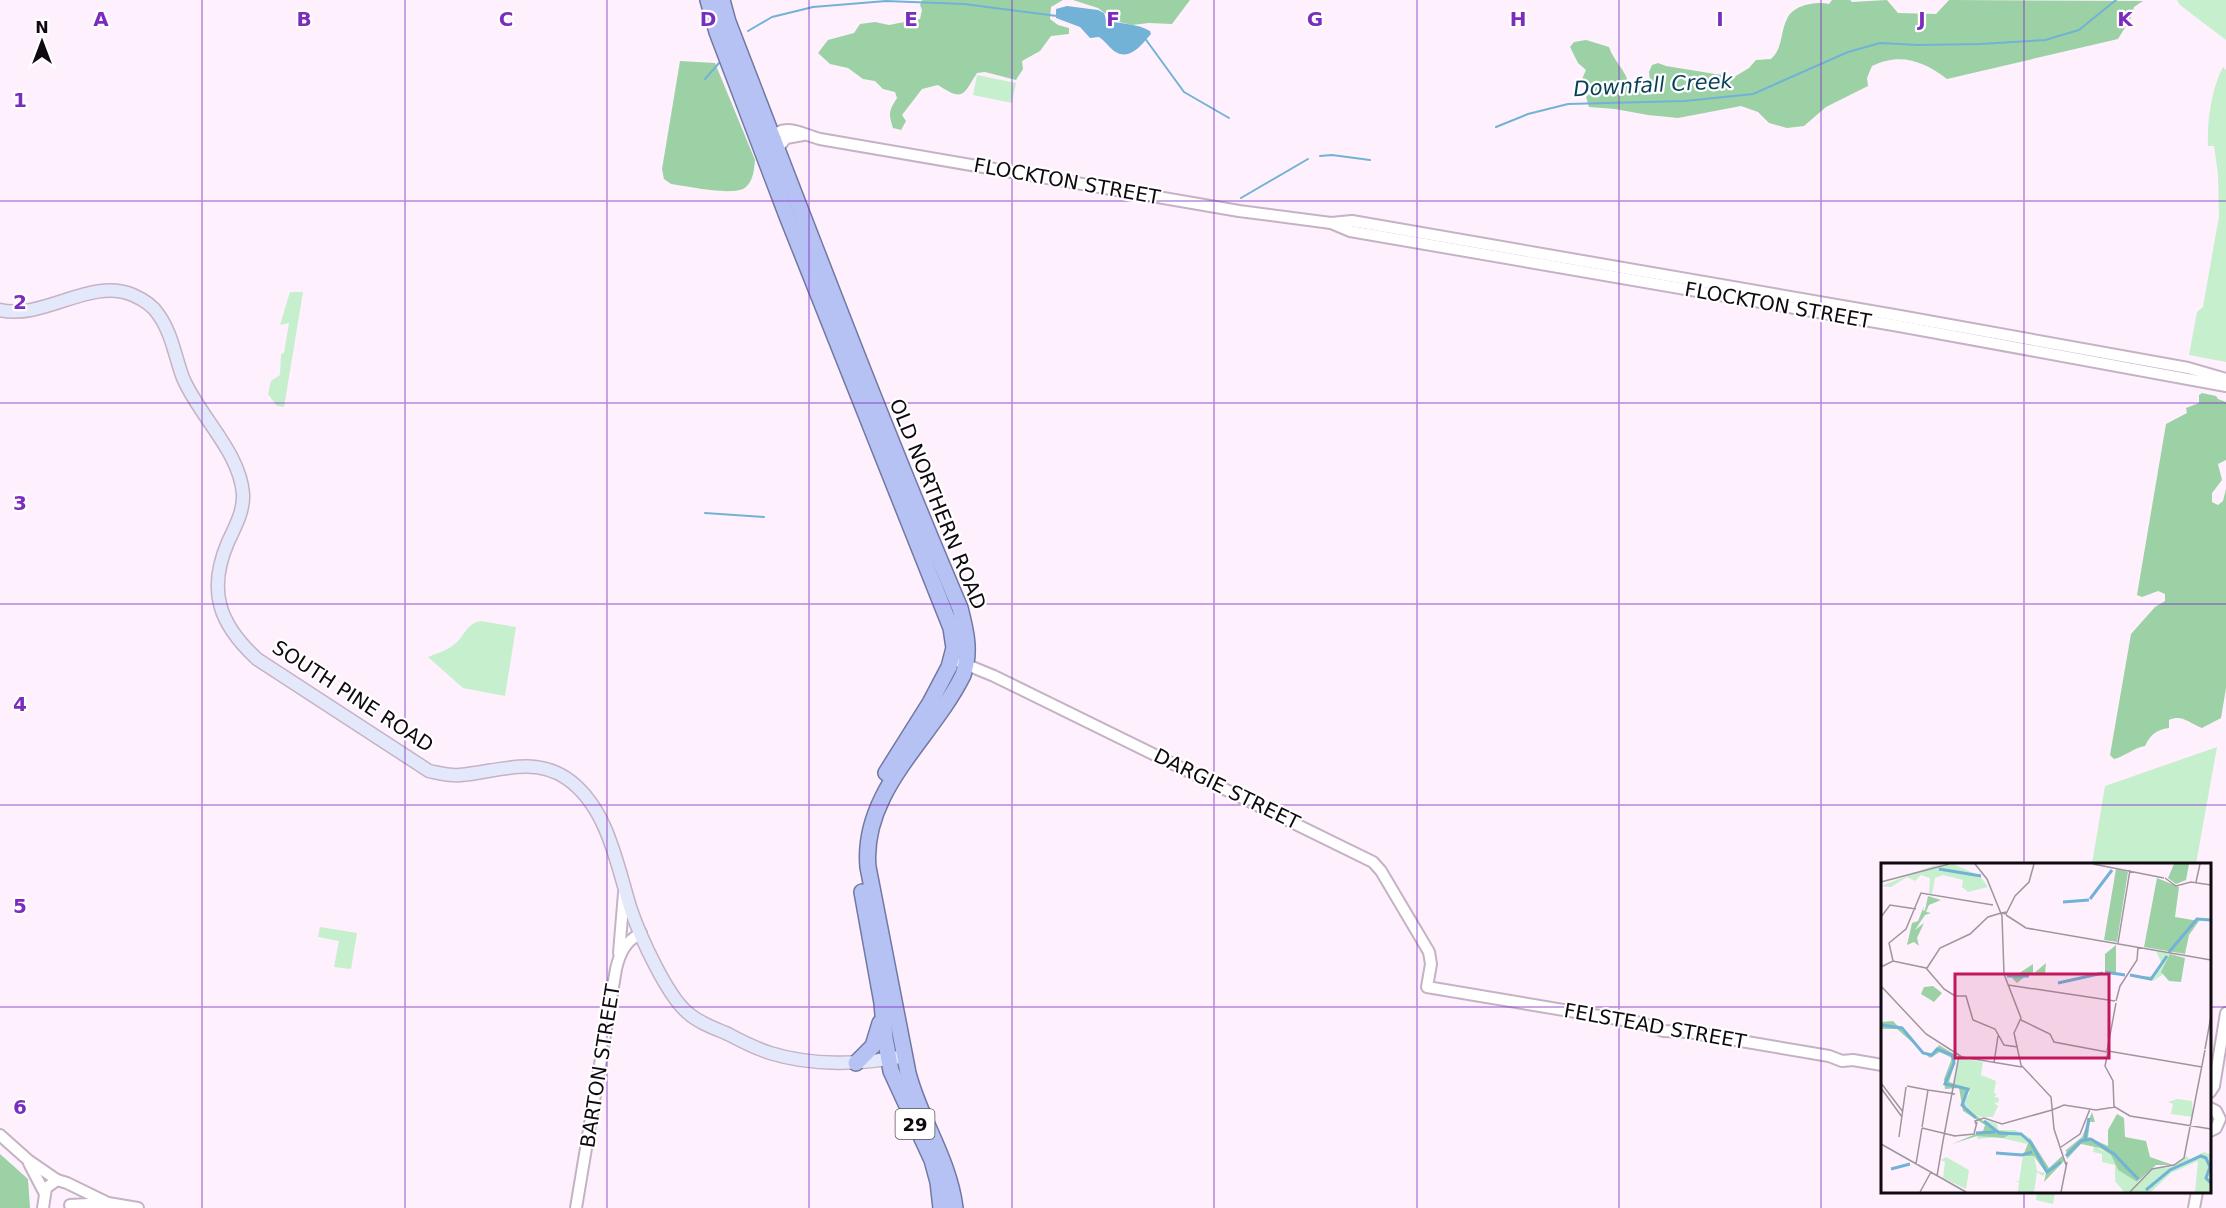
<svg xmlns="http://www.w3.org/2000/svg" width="2226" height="1208" font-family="'DejaVu Sans',sans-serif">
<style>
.green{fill:#c6efcd}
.forest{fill:#9bd1a5}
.water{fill:#72b2d6}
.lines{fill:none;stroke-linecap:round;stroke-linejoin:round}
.stream{stroke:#72b2d6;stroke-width:2}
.tertiary-casing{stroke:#c6b2c5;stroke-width:14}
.secondary-casing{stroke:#c6b2c5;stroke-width:15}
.trunk-casing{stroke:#7178a2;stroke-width:18}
.tertiary{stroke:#fff;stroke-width:10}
.secondary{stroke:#e4e8fb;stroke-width:12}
.trunk{stroke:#b7c2f4;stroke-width:15}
.grid{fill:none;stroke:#7b2cbf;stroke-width:1.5;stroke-opacity:0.55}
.labels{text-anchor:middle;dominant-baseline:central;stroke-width:4.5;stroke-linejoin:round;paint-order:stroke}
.shield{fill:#fff;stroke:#585458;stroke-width:1.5}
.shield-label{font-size:18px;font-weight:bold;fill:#100a10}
.street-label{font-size:20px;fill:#100a10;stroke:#fff}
.water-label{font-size:21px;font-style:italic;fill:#073f58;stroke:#fff}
.inset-river{fill:none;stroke:#72b2d6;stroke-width:3}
.inset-road{fill:none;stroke:#9f959e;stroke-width:1.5}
.view{fill:#c2185b;fill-opacity:0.15;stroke:#c2185b;stroke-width:3}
.inset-edge{fill:none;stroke:#100a10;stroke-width:3}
.grid-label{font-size:20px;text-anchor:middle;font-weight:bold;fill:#7b2cbf;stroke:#fff;stroke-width:4.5;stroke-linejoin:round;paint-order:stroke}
</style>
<rect width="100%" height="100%" fill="#fef1fd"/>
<g class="green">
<polygon points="2177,0 2226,0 2226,40 2180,5"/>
<path d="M2223 67 2226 70V362L2189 355 2197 312 2203 307 2219 216 2218 174 2214 146H2208C2207 122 2211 90 2223 67Z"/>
<polygon points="977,75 1016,83 1012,103 973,95"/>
<polygon points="290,292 303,292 284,407 277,406 268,394 271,381 280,375 281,354 284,353 289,323 280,325"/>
<path d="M481 621 516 627 505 696 463 688 428 657C438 653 448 650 456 643 465 635 467 623 481 621Z"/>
<polygon points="2217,747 2196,864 2092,864 2105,786"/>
<polygon points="320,927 357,933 351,969 334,967 339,941 318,937"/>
<polygon points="2037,1192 2055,1192 2053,1204 2036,1200"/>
</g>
<g class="forest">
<path d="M922 0H1190L1172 24 1149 23 1132 25 1115 21 1098 8 1073 0H1063L1051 7 1050 19 1058 25 1069 28V34L1051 36 1040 51 1022 61 1023 69 1016 80 985 72 977 73C963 95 964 102 938 85L922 89 902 115 906 121 901 130 893 128C888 113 889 111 897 98L895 92 883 89 875 81 863 79 848 68 830 64 818 53 828 40 854 33 860 24 875 22 889 25 920 19 922 10 920 5Z"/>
<path d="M1832 0H1850L1852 2 1887 0 1898 13 1936 14 1949 0 2143 1 2134 7 2131 18 2118 39 1947 79C1924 61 1900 52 1872 66L1867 78 1868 86 1826 107 1804 126 1787 128 1769 123 1758 112 1741 106 1678 118 1648 115 1615 109 1589 107 1586 97 1591 92 1582 79 1586 70 1578 63 1570 47 1574 42 1586 40 1609 47C1614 62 1628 72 1629 87L1636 91 1646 88 1650 81 1649 72 1652 65 1658 63 1666 66 1734 77 1749 68 1756 60 1771 59C1783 48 1780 33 1787 19 1793 5 1816 1 1829 4Z"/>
<path d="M680 61 715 63 755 160C754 169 754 179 746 187 735 197 687 186 671 184L664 179 662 169Z"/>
<path d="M2202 393 2216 396 2218 399 2226 402V460L2218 464 2222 480 2212 493V502L2218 505 2223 501 2226 489V688L2221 718 2202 728C2189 723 2182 714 2169 720V728C2156 730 2151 734 2145 746 2133 748 2126 756 2114 759L2110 755 2131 634 2155 607 2165 601V594L2158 591 2142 597 2137 595 2166 424 2187 413 2186 408 2199 403V395Z"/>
<polygon points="0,1154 28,1179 30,1208 0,1208"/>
</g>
<path class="water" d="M1067 6 1098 10 1104 13 1106 19C1120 25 1137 23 1150 31L1151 34C1142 44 1130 62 1114 51 1109 47 1105 41 1099 37L1090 38 1080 27 1056 18V9Z"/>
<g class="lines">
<g class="stream">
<polyline points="748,31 772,17 813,7 886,1 964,4 1057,16"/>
<polyline points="1144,37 1184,92 1229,118"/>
<polyline points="705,79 719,63"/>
<polyline points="1496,127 1528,114 1568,104 1685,101 1753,94 1848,52 1880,43 1918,45 1980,44 2045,40 2079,30 2116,0"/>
<polyline points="1320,156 1332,155 1370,160"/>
<polyline points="1241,198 1308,159"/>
<polyline points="705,513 764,517"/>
</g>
<g class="tertiary-casing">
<g id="tertiary">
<path d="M769 140C784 121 801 134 820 139L1239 211 1331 223 1352 221 1900 316 2188 368 2226 379"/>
<polyline points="777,149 786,138 803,135"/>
<polyline points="1331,223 1350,231 1899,326 2226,386"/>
<polyline points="960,662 994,676 1373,862 1381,871 1429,952 1431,964 1427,987 1641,1023 1663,1031 1688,1032 1829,1056 1842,1061 1853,1060 1882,1065"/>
<polyline points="619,953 624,893"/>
<polyline points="2210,1092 2214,1086 2226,1013"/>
<polyline points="2210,1108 2216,1111 2220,1119 2216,1128 2210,1131"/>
<polyline points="0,1135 28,1160 57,1180"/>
<polyline points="29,1163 44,1192"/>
<polyline points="70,1205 108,1203 138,1208"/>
<polyline points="43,1208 46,1188 57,1180 67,1183 108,1203"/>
<path d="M576 1208 616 969C620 952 625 942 641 933"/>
<polyline points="2194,1208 2197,1192"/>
</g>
</g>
<g class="secondary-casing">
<path id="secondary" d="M0 310C45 320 90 277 133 295 142 299 153 306 158 314 172 333 175 357 183 378 199 416 240 452 243 494 244 511 235 527 228 542 207 591 219 624 257 659L429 771C439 773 450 776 460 775 496 772 533 756 566 778 608 806 617 866 631 910 640 936 667 996 688 1013 699 1023 714 1028 728 1034 741 1041 755 1048 770 1053 812 1066 861 1065 905 1056"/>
</g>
<g class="trunk-casing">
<g id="trunk">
<polyline points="708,0 717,32 787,216 951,628 954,648 949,667 930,703 886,773"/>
<path d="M722 0 728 22C804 218 878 415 960 608 966 631 971 652 963 675 932 738 861 791 868 867L908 1073C920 1120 949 1159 955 1208"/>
<polyline points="862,892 882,1003 885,1038 891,1071 932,1160 938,1182 941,1208"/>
<polyline points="856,1063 873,1046 880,1023"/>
</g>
</g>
<use href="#tertiary" class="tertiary"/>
<use href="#secondary" class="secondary"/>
<use href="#trunk" class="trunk"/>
</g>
<path class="grid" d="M202 0V1208M405 0V1208M607 0V1208M809 0V1208M1012 0V1208M1214 0V1208M1417 0V1208M1619 0V1208M1821 0V1208M2024 0V864M0 201H2226M0 403H2226M0 604H2226M0 805H2226M0 1007H1882M2210 1007H2226M2024 1192V1208"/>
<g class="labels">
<rect class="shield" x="895.5" y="1109" width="39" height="30" rx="4.5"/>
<g class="shield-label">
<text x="915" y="1124">29</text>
</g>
<g class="street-label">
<text transform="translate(1067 181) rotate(10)">FLOCKTON STREET</text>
<text transform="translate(1778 305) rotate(10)">FLOCKTON STREET</text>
<text transform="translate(938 504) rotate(68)">OLD NORTHERN ROAD</text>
<text transform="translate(353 696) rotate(33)">SOUTH PINE ROAD</text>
<text transform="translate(1227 789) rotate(26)">DARGIE STREET</text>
<text transform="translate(1655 1026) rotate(10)">FELSTEAD STREET</text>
<text transform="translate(600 1066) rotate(-81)">BARTON STREET</text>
</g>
<g class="water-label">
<text transform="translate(1653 85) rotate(-3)">Downfall Creek</text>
</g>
</g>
<g transform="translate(1881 863)">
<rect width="330" height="330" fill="#fef1fd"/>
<path d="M72 1 99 13 107 24 87 29 81 24 82 17 62 12 54 15 51 31 48 30 49 15 40 12 34 18 26 14 10 24 0 23 52 3ZM275 88 290 91 281 112 272 118 248 113H271L280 99ZM79 195 102 199 100 212 115 218 113 230 116 231 113 234 118 235 117 240 112 239 117 243 112 254H99L89 249 83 239 89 229 72 221ZM296 236 311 238 312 254 290 251 292 241 287 239ZM105 257 116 261 117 267H134L149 275 146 281 116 274 97 276 94 270 115 267ZM213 283 230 292 237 307 257 320 271 306 290 304 305 293 309 296 323 289 330 292V329H314L317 298 290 310 270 329H243L234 318V302L221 299V291L212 289ZM142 293H153L156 308 164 310 162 313 156 309 153 329H137L138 319 133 318H138ZM65 294 88 307 85 326 62 315 64 299 60 297Z" fill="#c6efcd"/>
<path d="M293 1H308L305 17 295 21 287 15ZM235 6 247 9 236 79 223 77ZM276 15 298 24 294 54 318 58 308 72 304 91 263 84ZM47 33 60 37 48 42 45 49 50 50 44 52 34 67 43 60 36 75 38 83 33 79 26 82 31 60 37 58 43 43 42 48 44 47ZM235 82V112L224 110V91ZM289 91 304 95 300 119 288 118 280 109ZM152 101V111L165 100 164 111H147L136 120 131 115ZM52 123 61 130 53 139 40 131 43 124ZM12 158 42 189 51 191 58 182 76 193 68 219 87 225 83 239 86 246 115 267 132 270 122 275 96 273 71 281 102 268 104 262 82 248 78 225 64 226 63 216 71 195 59 189 49 195 16 166H0V159ZM211 249 214 259H209L207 274 227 283V267L236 251 243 255 244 274 265 278 269 294 292 302H275L256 319 237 307 230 292 219 285 200 281 186 296 185 287 201 274ZM149 275 168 305 181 293 184 297 163 319 165 310 153 293H142Z" fill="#9bd1a5"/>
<path class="inset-river" d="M58 6 100 13M209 36 231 7M182 39 208 37M288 89 316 56 330 57M224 109 244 112M249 112 270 116 286 93M126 113H148M177 120 222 110M0 162 21 165 42 190 51 192 56 186 71 192 73 200 64 221 87 226 81 242 95 255M103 258 118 270 140 271 150 280 166 309 180 299M95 270 114 269M204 276 208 255M115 290 141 292 151 289M185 293 200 278 210 276 233 291 257 316M10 306 29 301M265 327 289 307 320 293 325 295 329 304 325 315 330 320"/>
<path class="inset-road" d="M94 1 106 16 121 53 123 111 140 155 133 170 140 202 170 234 173 266 185 302M212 1 283 15M284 15 295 23 310 19 330 22M0 19 68 1M315 19 319 1M126 49 120 50 125 51 134 33 148 19 153 1M125 52 145 65 330 97M0 54 9 42 35 46M237 80 249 7M12 98 8 80 25 66 40 30 112 42M0 104 12 98 45 105 63 126 74 133H85L92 157 114 166 123 182 137 184M46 105 59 85 89 71 107 54 120 50M127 122 234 138M0 123 45 171 81 194M235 138 239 123 256 97 257 84M140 157 169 171 173 179 226 189M324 186 330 153M226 188 235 140M227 188 321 204M227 189 224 203 232 218 233 244M81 194 141 204M113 200 117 173M0 220 22 249M26 223 47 227M0 225 21 254M47 227 74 231M171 247 183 242 215 247 234 244 249 253 330 266M95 261 94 258 103 255 121 261 171 247M41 264 47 227M41 265 74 273M73 273 93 271 96 259M18 274 25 224M62 278 78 193M0 281 85 329M180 284 199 271 209 246M35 301 41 265M56 313 62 278M39 329 50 309M180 329 186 299M249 329 271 306 293 302 303 295 324 187"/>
<path class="view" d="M74 111H228V195H74Z"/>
<rect width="330" height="330" class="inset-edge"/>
</g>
<g class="grid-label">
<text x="101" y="26">A</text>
<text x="304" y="26">B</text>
<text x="506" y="26">C</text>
<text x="708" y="26">D</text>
<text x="911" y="26">E</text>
<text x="1113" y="26">F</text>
<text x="1315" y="26">G</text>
<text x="1518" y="26">H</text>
<text x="1720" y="26">I</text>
<text x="1922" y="26">J</text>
<text x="2125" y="26">K</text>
<text x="20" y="107">1</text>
<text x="20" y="309">2</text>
<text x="20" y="510">3</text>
<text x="20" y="711">4</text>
<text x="20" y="913">5</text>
<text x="20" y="1114">6</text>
</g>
<g transform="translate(42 42)" stroke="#ffffff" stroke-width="4.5" paint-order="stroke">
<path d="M0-4.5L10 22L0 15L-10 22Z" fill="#100a10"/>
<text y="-9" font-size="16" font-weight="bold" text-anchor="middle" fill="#100a10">N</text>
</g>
</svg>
